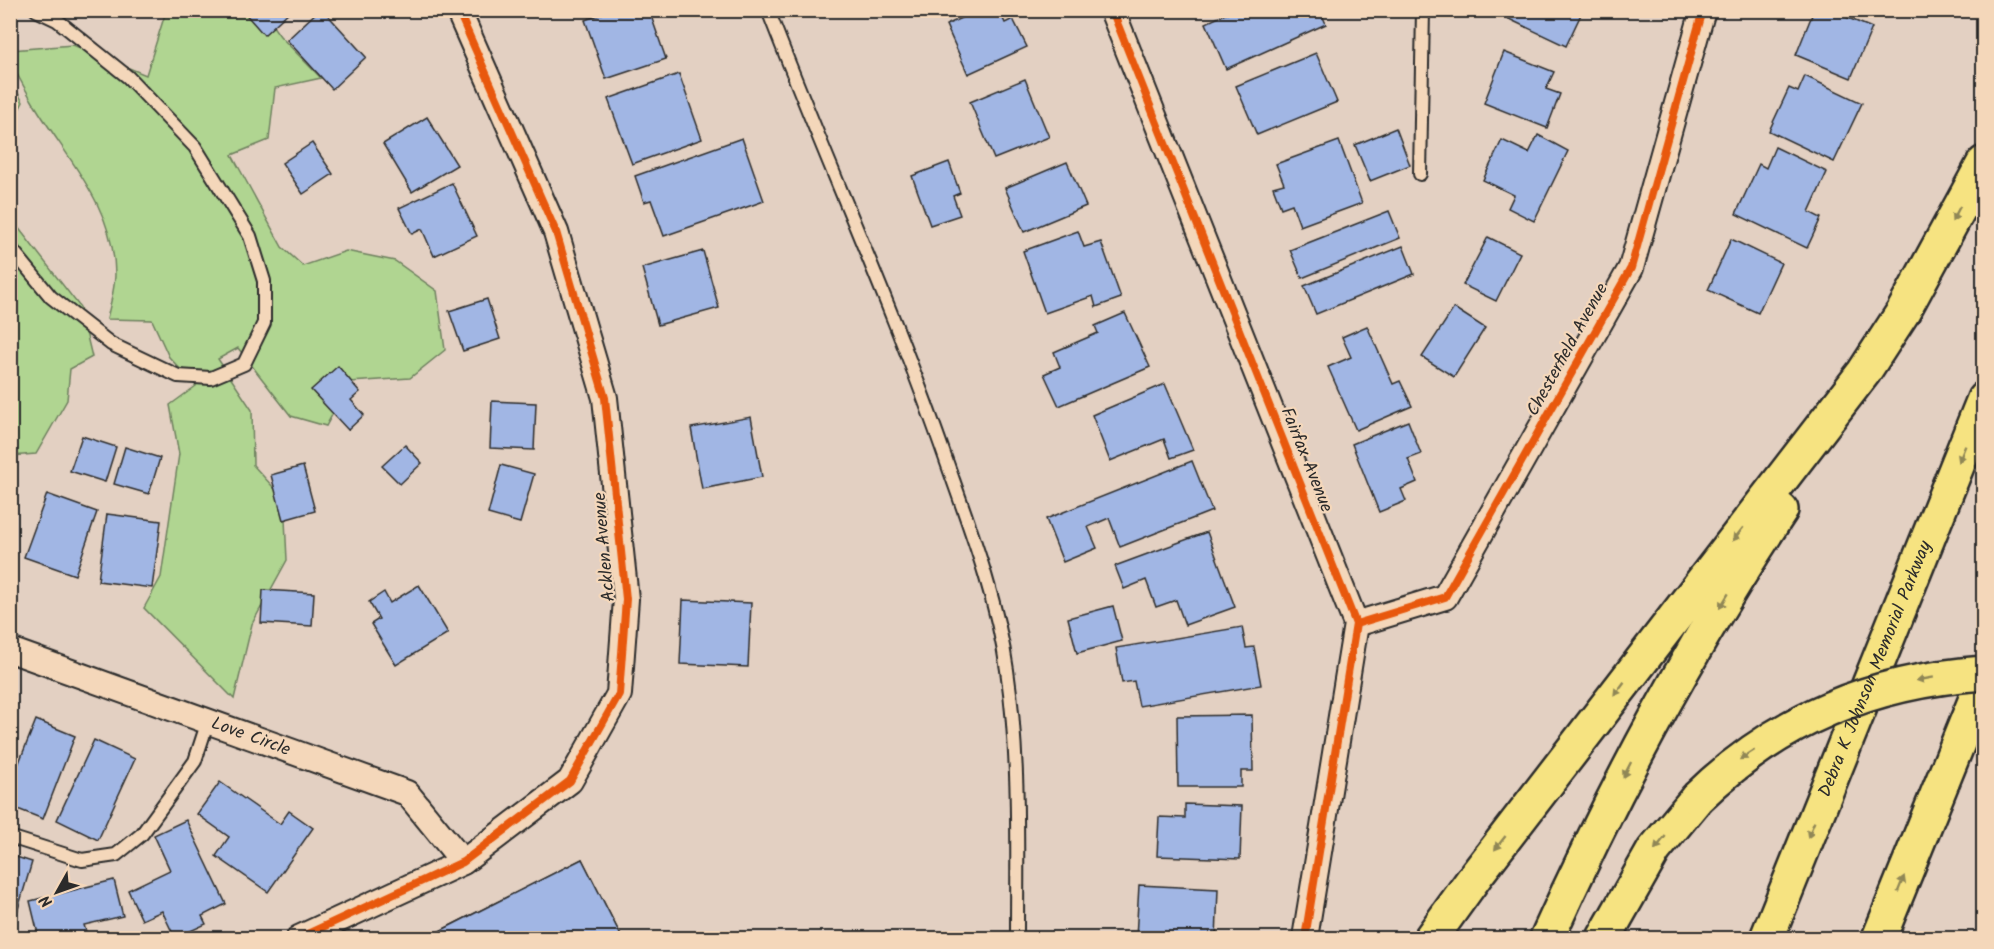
<svg xmlns="http://www.w3.org/2000/svg" width="1994" height="949" font-family="Kalam,sans-serif">
<style>
.green{fill:#b0d591;stroke:#6e805e;stroke-width:1.5}
.building{fill:#a1b6e4;stroke:#2b2b2b;stroke-width:1.5}
.lines{fill:none;stroke-linecap:round;stroke-linejoin:round}
.lane-casing{stroke:#2b2b2b;stroke-width:16}
.street-casing{stroke:#2b2b2b;stroke-width:28}
.highway-casing{stroke:#2b2b2b;stroke-width:38}
.lane{stroke:#f4d7ba;stroke-width:12}
.street{stroke:#f4d7ba;stroke-width:24}
.highway{stroke:#f6e381;stroke-width:33}
.highway-bridge-casing{stroke:#2b2b2b;stroke-width:38;stroke-linecap:butt}
.highway-bridge{stroke:#f6e381;stroke-width:33}
.cycleway-casing{stroke:#f4d7ba;stroke-width:11}
.cycleway{stroke:#e8590c;stroke-width:8}
.oneway{fill:#908756}
.labels{text-anchor:middle;dominant-baseline:central;stroke-width:4.5;stroke-linejoin:round;paint-order:stroke}
.street-label{font-size:18px;fill:#2b2b2b;stroke:#f4d7ba}
</style>
<rect width="100%" height="100%" fill="#e3d0c2"/>
<filter id="ink" filterUnits="userSpaceOnUse"><feTurbulence type="fractalNoise" baseFrequency=".0167" numOctaves="2"/><feDisplacementMap in="SourceGraphic" scale="12" xChannelSelector="R" yChannelSelector="G"/><feConvolveMatrix kernelMatrix="1 2 1 2 8 2 1 2 1" color-interpolation-filters="sRGB"/></filter>
<g filter="url(#ink)">
<g class="green">
<path d="M166 11H262L280 36 321 78 275 88 269 140 232 155 282 247 303 266 346 251 395 261 437 291 445 350 410 378 350 382 326 426 291 416 238 348 218 359 252 410 253 465 284 499 287 560 252 624 234 699 144 608 161 577 179 454 170 405 196 386 169 357 152 320 107 319C110 305 115 288 115 274 114 204 64 156 31 99 22 82 11 69 11 50L73 45 146 75Z"/>
<polygon points="11,81 23,102 11,125 10,81"/>
<polygon points="10,217 80,307 92,357 70,369 67,400 36,454 11,456"/>
</g>
<g class="building">
<polygon points="242,10 291,10 264,35"/>
<polygon points="319,10 323,10 366,57 332,89 287,40"/>
<polygon points="612,10 649,10 666,59 606,79 585,20"/>
<polygon points="978,10 999,10 1005,23 1013,19 1027,47 968,74 946,25"/>
<polygon points="1234,10 1320,10 1326,24 1226,69 1206,23"/>
<polygon points="1490,10 1583,10 1566,46"/>
<polygon points="1814,10 1829,10 1872,28 1851,78 1796,55"/>
<polygon points="1504,52 1554,72 1546,89 1560,94 1547,128 1484,103"/>
<polygon points="1316,53 1337,102 1257,135 1236,86"/>
<polygon points="679,74 702,139 632,164 608,99"/>
<polygon points="1805,76 1862,103 1834,162 1769,131 1789,88 1798,92"/>
<polygon points="1025,79 1049,137 994,159 970,102"/>
<polygon points="427,117 457,165 412,192 383,144"/>
<polygon points="1396,128 1410,165 1370,181 1355,145"/>
<polygon points="1538,135 1568,151 1534,221 1508,208 1514,195 1483,180 1502,140 1529,153"/>
<polygon points="742,138 764,201 664,236 651,200 644,202 635,176"/>
<polygon points="1339,141 1362,203 1300,226 1292,204 1281,208 1273,187 1284,184 1276,164"/>
<polygon points="312,143 333,174 303,194 282,163"/>
<polygon points="1775,147 1827,172 1809,212 1821,218 1807,248 1736,214 1759,164 1766,168"/>
<polygon points="949,162 960,193 953,196 960,215 930,225 912,176"/>
<polygon points="1067,162 1086,206 1024,232 1005,188"/>
<polygon points="452,183 477,236 434,256 422,229 412,234 399,208"/>
<polygon points="1389,211 1400,238 1302,278 1290,250"/>
<polygon points="1078,231 1084,247 1101,242 1121,298 1096,307 1093,296 1045,313 1023,251"/>
<polygon points="1488,237 1520,253 1496,301 1463,285"/>
<polygon points="1731,239 1781,263 1758,313 1708,290"/>
<polygon points="1403,246 1414,274 1316,314 1304,286"/>
<polygon points="703,251 719,308 658,325 642,268"/>
<polygon points="487,299 500,339 463,351 449,311"/>
<polygon points="1454,308 1485,328 1454,377 1422,357"/>
<polygon points="1125,313 1150,367 1059,406 1044,374 1060,367 1054,352 1098,333 1095,326"/>
<polygon points="1367,326 1393,384 1400,381 1412,406 1356,430 1328,367 1351,357 1342,337"/>
<polygon points="338,366 360,392 351,400 364,415 348,430 311,390"/>
<polygon points="1165,384 1193,450 1171,458 1164,439 1110,461 1092,415"/>
<polygon points="492,401 536,403 534,450 490,448"/>
<polygon points="751,417 762,477 702,489 691,428"/>
<polygon points="1408,421 1421,454 1408,459 1417,482 1401,489 1406,501 1379,512 1352,444"/>
<polygon points="82,436 116,447 105,482 70,471"/>
<polygon points="405,445 422,463 400,484 382,466"/>
<polygon points="125,447 160,458 149,494 114,484"/>
<polygon points="1192,461 1212,511 1120,547 1109,518 1088,527 1097,548 1063,562 1046,519"/>
<polygon points="501,465 534,474 520,523 488,514"/>
<polygon points="303,466 315,511 283,520 271,475"/>
<polygon points="47,494 97,512 75,575 24,557"/>
<polygon points="107,514 161,521 152,588 98,581"/>
<polygon points="1207,532 1235,607 1185,625 1176,600 1156,607 1146,580 1124,589 1115,566"/>
<polygon points="419,585 448,633 396,665 371,624 379,619 369,602 384,592 390,603"/>
<polygon points="263,590 314,593 312,626 261,623"/>
<polygon points="683,600 751,603 748,667 680,664"/>
<polygon points="1113,606 1122,641 1077,653 1068,618"/>
<polygon points="1242,627 1246,648 1254,647 1261,685 1139,706 1134,681 1122,683 1116,648"/>
<polygon points="1252,715 1253,771 1241,771 1241,787 1178,787 1177,716"/>
<polygon points="36,720 75,736 43,819 10,806 10,785"/>
<polygon points="94,740 135,759 98,840 57,820"/>
<polygon points="220,782 280,824 289,811 313,828 268,892 216,856 229,837 197,814"/>
<polygon points="1185,804 1242,806 1240,859 1157,856 1159,817 1185,818"/>
<polygon points="186,820 226,904 202,916 206,924 175,938 162,911 142,920 128,890 170,870 154,835"/>
<polygon points="10,855 32,862 10,936"/>
<polygon points="582,859 622,938 426,938"/>
<polygon points="582,859 622,938 426,938"/>
<polygon points="114,880 123,916 84,925 88,938 39,938 30,901"/>
<polygon points="1139,885 1218,889 1216,938 1136,938"/>
</g>
<g class="lines">
<g class="lane-casing">
<g id="lane">
<path d="M768 10C826 161 893 307 946 460 970 528 997 599 1007 670 1020 759 1017 850 1017 938"/>
<polyline points="1420,174 1423,10"/>
<polyline points="10,247 51,297 111,344 178,376 211,378 244,364 264,323 264,281 250,236 195,147 128,77 57,20 36,10"/>
<polyline points="10,837 82,860 116,855 142,834 195,761 208,721"/>
</g>
</g>
<g class="street-casing">
<g id="street">
<polyline points="1112,10 1356,624 1305,938"/>
<polyline points="1356,624 1445,597 1631,268 1703,10"/>
<path id="s1" d="M10 650 407 793 463 862"/>
<polyline points="299,938 463,862 570,781 619,694 626,599 605,398 556,232 458,10"/>
</g>
</g>
<g class="highway-casing">
<g id="highway">
<polyline points="1431,938 1477,874 1864,372 1903,312 1984,163"/>
<path d="M1547 938C1614 789 1691 646 1781 510"/>
<polyline points="1604,938 1654,850 1697,798"/>
<path id="s2" d="M1767 938 1984 399"/>
<polyline points="1879,938 1984,679"/>
</g>
</g>
<use href="#lane" class="lane"/>
<use href="#street" class="street"/>
<use href="#highway" class="highway"/>
<g class="highway-bridge-casing">
<path id="highway-bridge" d="M1697 798C1778 719 1872 681 1984 673"/>
</g>
<use href="#highway-bridge" class="highway-bridge"/>
<g class="cycleway-casing">
<g id="cycleway">
<polyline points="1112,10 1356,624 1305,938"/>
<polyline points="1356,624 1445,597 1631,268 1703,10"/>
<polyline points="299,938 463,862 570,781 619,694 626,599 605,398 556,232 458,10"/>
</g>
</g>
<use href="#cycleway" class="cycleway"/>
</g>
<defs><path id="oneway-solid" d="M-6-.8H1V-3.2L6.5 0L1 3.2V.8H-6Z" transform="scale(1.5)"/></defs>
<g class="oneway">
<use href="#oneway-solid" transform="translate(1956 214) rotate(118)"/>
<use href="#oneway-solid" transform="translate(1962 454) rotate(112)"/>
<use href="#oneway-solid" transform="translate(1738 534) rotate(128)"/>
<use href="#oneway-solid" transform="translate(1724 601) rotate(121)"/>
<use href="#oneway-solid" transform="translate(1925 679) rotate(170)"/>
<use href="#oneway-solid" transform="translate(1619 689) rotate(127)"/>
<use href="#oneway-solid" transform="translate(1747 755) rotate(147)"/>
<use href="#oneway-solid" transform="translate(1627 770) rotate(117)"/>
<use href="#oneway-solid" transform="translate(1811 830) rotate(112)"/>
<use href="#oneway-solid" transform="translate(1500 843) rotate(128)"/>
<use href="#oneway-solid" transform="translate(1660 843) rotate(129)"/>
<use href="#oneway-solid" transform="translate(1901 884) rotate(-68)"/>
</g>
</g>
<g class="labels">
<g class="street-label">
<text transform="translate(1568 350) rotate(-61)">Chesterfield Avenue</text>
<text transform="translate(1306 460) rotate(68)">Fairfax Avenue</text>
<text transform="translate(605 547) rotate(-95)">Acklen Avenue</text>
<text stroke="none"><textPath href="#s2" startOffset="290">Debra K Johnson Memorial Parkway</textPath></text>
<text stroke="none"><textPath href="#s1" startOffset="256">Love Circle</textPath></text>
</g>
</g>
<rect width="1994" height="949" fill="none" stroke="#f4d7ba" stroke-width="36"/>
<rect x="18" y="18" width="1958" height="913" fill="none" stroke="#2b2b2b" stroke-width="2" filter="url(#ink)"/>
<g transform="translate(57 892) rotate(230)" stroke="#f4d7ba" stroke-width="4.5" paint-order="stroke">
<path d="M0-4.5L10 22L0 15L-10 22Z" fill="#2b2b2b"/>
<text y="-9" font-size="16" font-weight="bold" text-anchor="middle" fill="#2b2b2b">N</text>
</g>
</svg>
